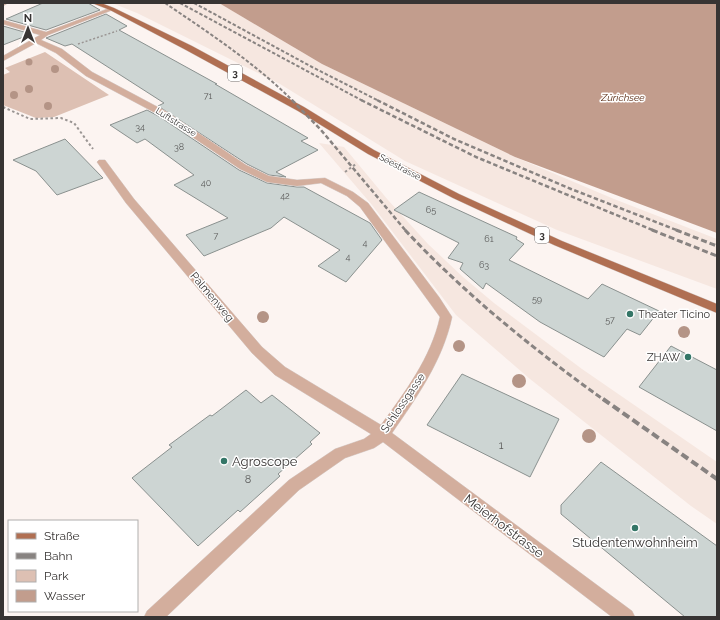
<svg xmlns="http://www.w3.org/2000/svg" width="720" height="620" font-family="Raleway,sans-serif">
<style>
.built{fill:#f6e7e0}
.green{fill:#ddc0b3}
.water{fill:#c29d8d}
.building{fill:#cdd5d3;stroke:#8a918f}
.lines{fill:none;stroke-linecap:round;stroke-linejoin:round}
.minor-casing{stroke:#d9d1cf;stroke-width:1}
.major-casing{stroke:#d9d1cf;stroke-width:1}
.path-far1{stroke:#9a9593;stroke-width:1.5;stroke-dasharray:2 2;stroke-linecap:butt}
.path{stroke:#9a9593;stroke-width:2;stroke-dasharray:2.5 2.5;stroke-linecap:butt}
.minor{fill:#d3ae9d;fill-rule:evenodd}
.major{fill:#b06f52;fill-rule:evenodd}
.rail-far3{stroke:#888381;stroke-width:2;stroke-dasharray:3.5 2;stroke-linecap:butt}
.rail-far2{stroke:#888381;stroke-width:2.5;stroke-dasharray:4.5 2.5;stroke-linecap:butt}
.rail-far1{stroke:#888381;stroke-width:3;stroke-dasharray:6 3;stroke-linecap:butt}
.rail{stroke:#888381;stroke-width:4;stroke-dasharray:8 4;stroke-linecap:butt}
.tree{fill:#b49486}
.poi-dot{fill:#347667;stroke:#fff;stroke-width:1.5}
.labels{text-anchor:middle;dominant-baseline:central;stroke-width:3;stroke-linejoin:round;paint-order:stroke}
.number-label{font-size:9px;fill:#5c5c5b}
.far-street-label{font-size:9px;fill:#373433;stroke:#fff}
.shield{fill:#fff;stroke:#737170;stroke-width:1}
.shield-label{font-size:10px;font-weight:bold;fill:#373433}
.far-water-label{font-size:10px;font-style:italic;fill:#57270e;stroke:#fff}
.street-label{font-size:11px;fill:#373433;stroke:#fff}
.poi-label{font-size:11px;fill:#373433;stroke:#fff;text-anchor:start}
.near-number-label{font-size:11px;fill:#5c5c5b}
.near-poi-label{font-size:13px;fill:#373433;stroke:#fff;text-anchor:start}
.near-street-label{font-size:13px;fill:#373433;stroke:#fff}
</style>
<rect width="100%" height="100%" fill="#fcf4f1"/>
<g class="built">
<polygon points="112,3 219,3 322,64 515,157 614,199 717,239 717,289 557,230 405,161 280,84 137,13"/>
<polygon points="319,143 344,147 388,200 428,244 463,277 494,303 582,369 717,462 717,524 691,506 530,379 456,315 372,205"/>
</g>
<polygon class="green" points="45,52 109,95 54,117 36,118 3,105 3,75 10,72 5,68"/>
<polygon class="water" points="219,3 717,3 717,233 515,157 322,64"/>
<g class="building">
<polygon points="43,3 88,3 100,10 46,30 6,19"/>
<polygon points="106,14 127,26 119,30 217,84 215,84 308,138 301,141 318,150 276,172 286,177 269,175 247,164 158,106 164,103 72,44 65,46 46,38"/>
<polygon points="3,26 31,34 3,45"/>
<polygon points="147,110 160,117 239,170 267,183 297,187 304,187 370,223 382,240 346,282 318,266 340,250 284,217 271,228 204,256 186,235 228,218 174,185 194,175 145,139 137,143 110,125"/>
<polygon points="65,139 103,178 57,195 36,171 13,160"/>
<polygon points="419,192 517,237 516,239 524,244 509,260 588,299 602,284 659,311 640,335 627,329 604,357 540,322 486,283 483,289 460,269 463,263 448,258 459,243 394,210"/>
<polygon points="671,346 717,370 717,431 639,387"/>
<polygon points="462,374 559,419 530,477 427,425"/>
<polygon points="246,390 261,403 272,395 320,433 310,442 312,444 278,474 280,476 240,512 238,510 198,546 132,478 172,447 169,445 210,415 212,416"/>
<polygon points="601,462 717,546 717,617 685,617 561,514 561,505"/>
</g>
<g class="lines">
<g class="minor-casing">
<g id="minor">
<polygon points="3,3 8,3 3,6"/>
<path d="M110 8 115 9 48 35 41 40 62 49 92 72 167 112 246 165 269 176 297 180 325 178 353 192 368 203 439 297 452 317C443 360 417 397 392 433L632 611 635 617H612L383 442 374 448 345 458 299 490 166 617H144L147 611 289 480 335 449 364 439 371 434 275 375 252 353 126 203 97 162 99 160H105L134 199 262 347 285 367 381 425C405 392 431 358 440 317L360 207 347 196 321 183 297 186 267 182 240 169 161 116 86 76 56 53 36 43 3 61V56L40 35 3 24V20L46 32Z"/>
</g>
</g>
<g class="major-casing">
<polygon id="major" points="92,3 101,3 114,8 192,46 304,107 374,150 459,194 562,241 717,304 717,313 554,245 453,198 368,154 298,111 186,50 110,10"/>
</g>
<polyline class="path-far1" points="78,44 117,31"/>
<g class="path">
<polyline points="3,107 30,119 61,118 74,123 93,149"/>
<polyline points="345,172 356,164"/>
</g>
<use href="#minor" class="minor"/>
<use href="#major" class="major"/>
<g class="rail-far3">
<path d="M165 3C209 33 255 63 293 101"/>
<polyline points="180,3 363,101"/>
<polyline points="194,3 312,67 379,101"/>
</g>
<g class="rail-far2">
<polyline points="292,100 321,130 406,231"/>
<polyline points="361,100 476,157 655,231"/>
<polyline points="377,100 454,139 571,189 679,231"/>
</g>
<g class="rail-far1">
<path d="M405 230C465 294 533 349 604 400"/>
<polyline points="652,230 717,256"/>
<polyline points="676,230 717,246"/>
</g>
<polyline class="rail" points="603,399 717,479"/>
</g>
<g class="tree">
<circle cx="29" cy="62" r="3.5"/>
<circle cx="55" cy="69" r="4"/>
<circle cx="29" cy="89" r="4"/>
<circle cx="14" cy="95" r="4"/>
<circle cx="48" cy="106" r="4"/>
<circle cx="263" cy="317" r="6"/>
<circle cx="684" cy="332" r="6"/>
<circle cx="459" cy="346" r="6"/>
<circle cx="519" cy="381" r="7"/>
<circle cx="589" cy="436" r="7"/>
</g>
<g class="poi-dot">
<circle cx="630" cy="314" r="4"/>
<circle cx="688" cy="357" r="4"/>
<circle cx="224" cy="461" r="4"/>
<circle cx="635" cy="528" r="4"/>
</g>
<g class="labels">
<g class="number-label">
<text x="208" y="96">71</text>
<text x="140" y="127">34</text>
<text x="179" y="147">38</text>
<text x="206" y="183">40</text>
<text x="285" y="196">42</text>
<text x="431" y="210">65</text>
<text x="216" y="236">7</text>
<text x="489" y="239">61</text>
<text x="365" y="243">4</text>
<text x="348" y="257">4</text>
<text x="484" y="265">63</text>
<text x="537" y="299">59</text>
<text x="610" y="320">57</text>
</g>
<g class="far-street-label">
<text transform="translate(176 122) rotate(32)">Luftstrasse</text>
<text transform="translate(400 167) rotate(28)">Seestrasse</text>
</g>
<g class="shield">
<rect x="228" y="65" width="14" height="16" rx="3"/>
<rect x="535" y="227" width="14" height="16" rx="3"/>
</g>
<g class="shield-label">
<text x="235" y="73">3</text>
<text x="542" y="235">3</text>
</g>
<g class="far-water-label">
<text x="623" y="97">Zürichsee</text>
</g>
<g class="street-label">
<text transform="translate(212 297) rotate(50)">Palmenweg</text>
<text transform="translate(403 403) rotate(-56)">Schlossgasse</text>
</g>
<g class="poi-label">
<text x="638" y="314">Theater Ticino</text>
<text x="680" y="357" text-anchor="end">ZHAW</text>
</g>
<g class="near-number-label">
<text x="501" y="445">1</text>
<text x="248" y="479">8</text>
</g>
<g class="near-poi-label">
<text x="232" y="461">Agroscope</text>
<text x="635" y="542" text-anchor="middle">Studentenwohnheim</text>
</g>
<g class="near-street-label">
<text transform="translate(504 526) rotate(37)">Meierhofstrasse</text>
</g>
</g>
<rect width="720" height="620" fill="none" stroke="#373433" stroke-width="8"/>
<rect x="8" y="520" width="130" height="92" fill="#ffffff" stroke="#afaead"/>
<rect x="16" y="533" width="20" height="6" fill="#b06f52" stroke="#afaead"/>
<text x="44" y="540" font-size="12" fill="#373433">Straße</text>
<rect x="16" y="553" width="20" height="6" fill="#888381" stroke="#afaead"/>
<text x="44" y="560" font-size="12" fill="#373433">Bahn</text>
<rect x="16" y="570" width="20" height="12" fill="#ddc0b3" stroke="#afaead"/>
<text x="44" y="580" font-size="12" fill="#373433">Park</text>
<rect x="16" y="590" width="20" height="12" fill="#c29d8d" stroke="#afaead"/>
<text x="44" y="600" font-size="12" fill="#373433">Wasser</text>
<g transform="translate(28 28)" stroke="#ffffff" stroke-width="3" paint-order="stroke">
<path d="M0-3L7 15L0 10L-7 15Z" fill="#373433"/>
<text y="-6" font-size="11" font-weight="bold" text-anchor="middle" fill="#373433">N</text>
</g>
</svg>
